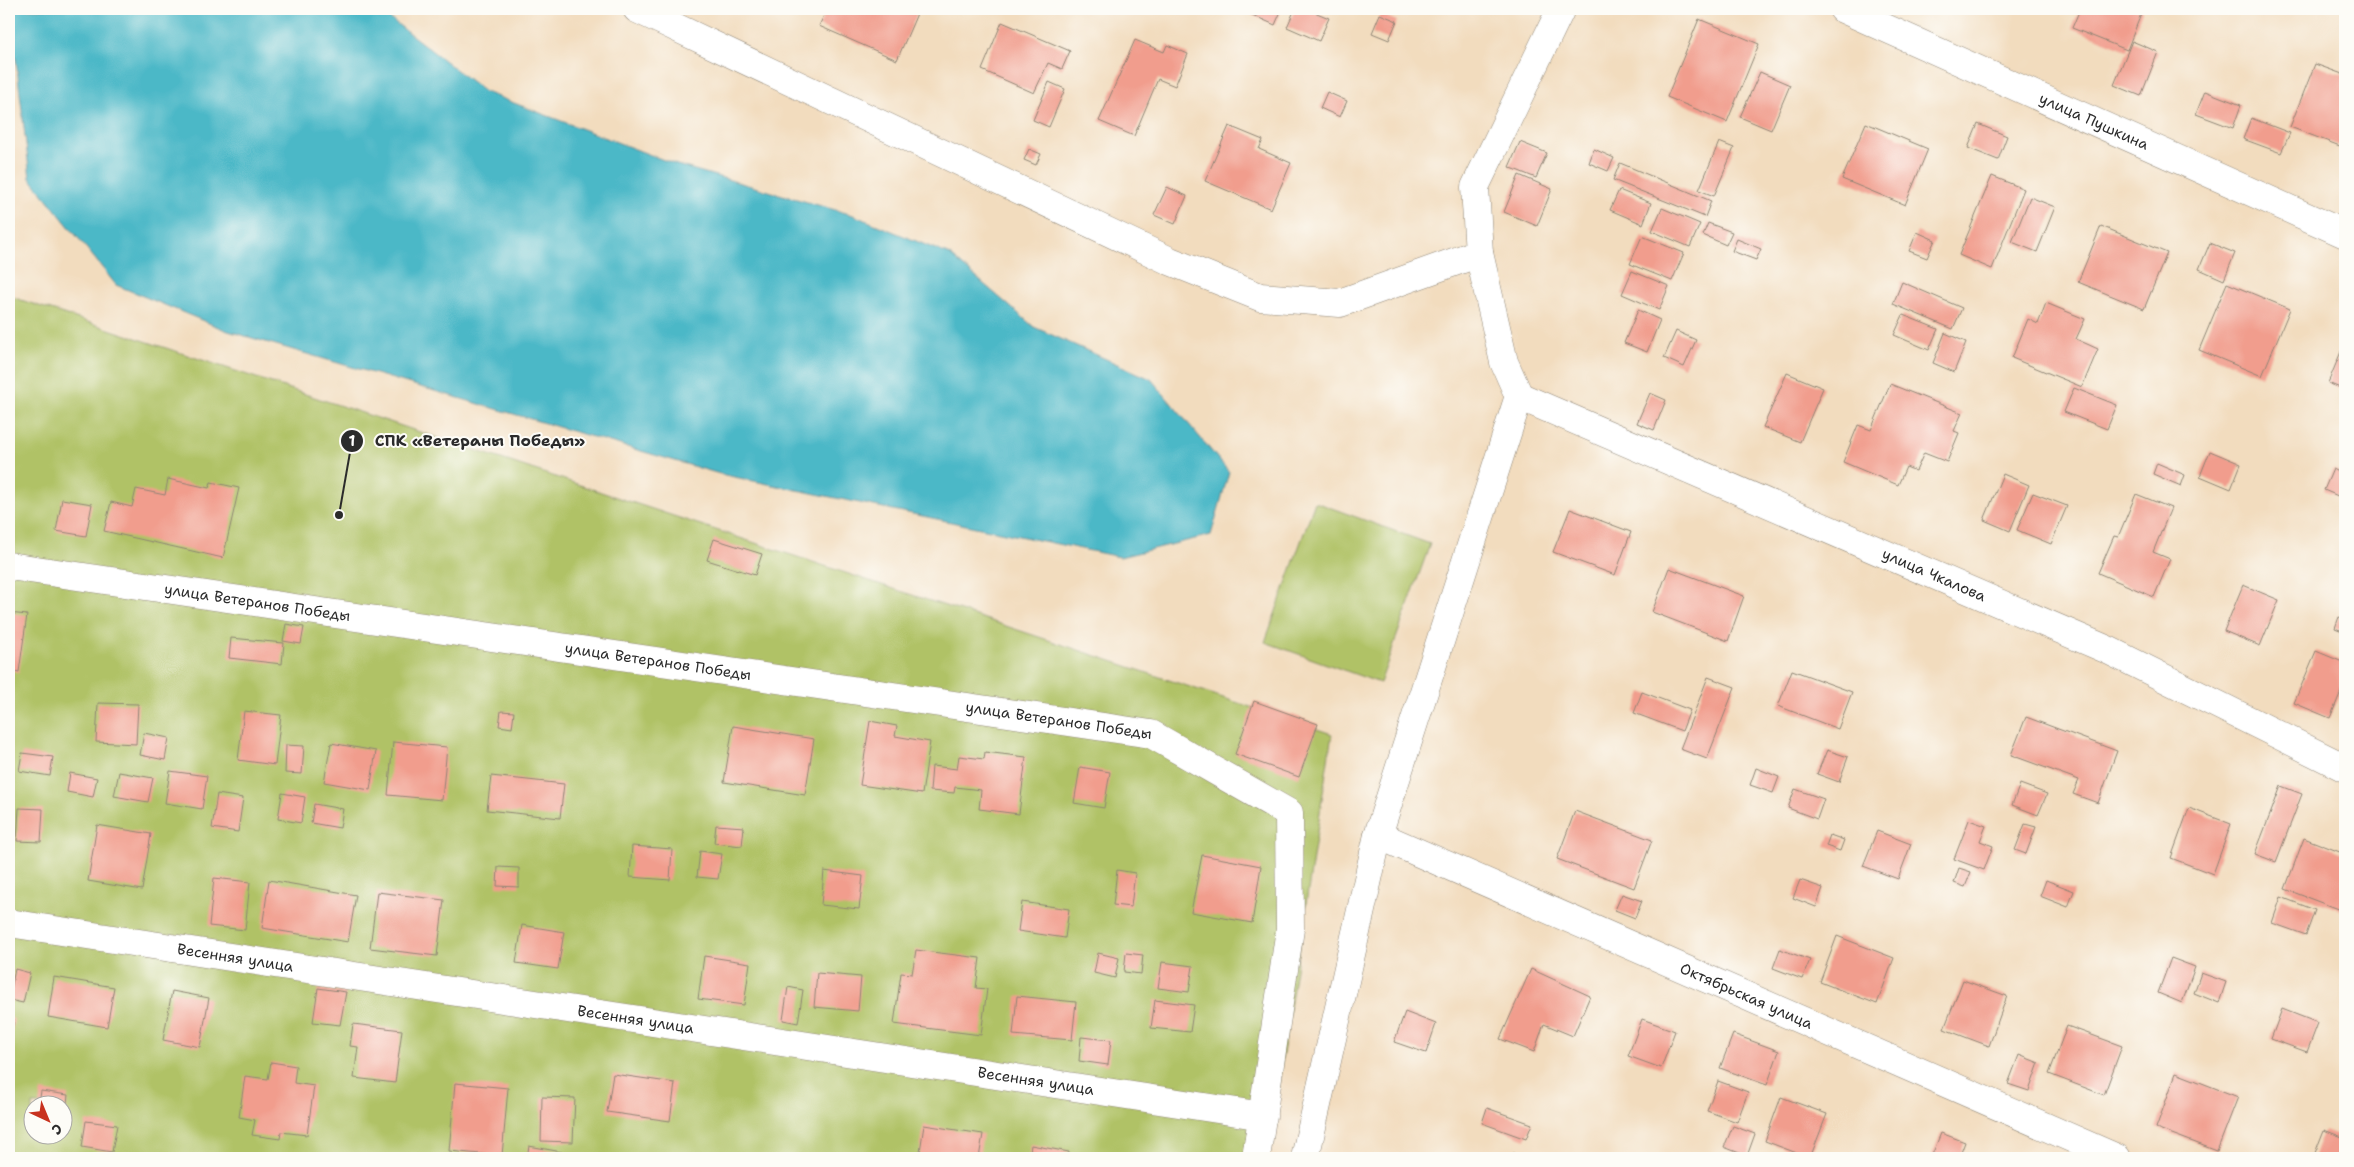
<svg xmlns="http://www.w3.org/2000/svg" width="2354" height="1167" font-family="'Shantell Sans',sans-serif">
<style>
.green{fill:#b0c266;stroke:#6e7648;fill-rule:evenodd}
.water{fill:#4cb8c7;stroke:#3c7279}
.building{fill:#f19d8d}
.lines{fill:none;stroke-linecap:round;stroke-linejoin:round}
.street-casing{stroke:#8e8474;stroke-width:29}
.secondary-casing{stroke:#8e8474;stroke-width:29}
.street{stroke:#fff;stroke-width:28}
.secondary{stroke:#fff;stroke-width:28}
.labels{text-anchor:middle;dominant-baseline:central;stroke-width:4;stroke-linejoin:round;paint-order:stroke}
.street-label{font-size:15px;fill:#2b2b2b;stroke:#fdfcf7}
.leader{fill:none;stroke:#2b2b2b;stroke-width:2}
.callout-dot{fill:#2b2b2b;stroke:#fdfcf7;stroke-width:2}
.mark-label{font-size:15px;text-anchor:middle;font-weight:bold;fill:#fff}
.callout-label{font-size:16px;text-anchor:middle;font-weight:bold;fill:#2b2b2b;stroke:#fdfcf7;stroke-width:4;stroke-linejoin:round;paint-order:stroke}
</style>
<rect width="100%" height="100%" fill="#fdfcf7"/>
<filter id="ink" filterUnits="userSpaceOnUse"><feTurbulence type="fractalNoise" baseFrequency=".02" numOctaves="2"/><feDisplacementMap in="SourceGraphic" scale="10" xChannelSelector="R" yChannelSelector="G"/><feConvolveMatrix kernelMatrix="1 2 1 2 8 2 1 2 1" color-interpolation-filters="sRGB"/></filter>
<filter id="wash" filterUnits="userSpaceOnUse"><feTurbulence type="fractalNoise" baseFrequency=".0096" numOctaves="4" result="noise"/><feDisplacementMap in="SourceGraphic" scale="20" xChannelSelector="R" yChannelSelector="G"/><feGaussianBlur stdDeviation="1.12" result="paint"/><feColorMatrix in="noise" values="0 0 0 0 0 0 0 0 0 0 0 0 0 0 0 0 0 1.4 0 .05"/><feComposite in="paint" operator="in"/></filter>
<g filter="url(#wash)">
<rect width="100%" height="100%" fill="#f2dcbe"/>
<g class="green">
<path d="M9 296 1332 734 1267 1158H9ZM32 1104H62V1134H32Z"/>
<polygon points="1315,502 1430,544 1380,683 1265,642"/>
</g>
<polygon class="water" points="10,9 378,9 485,92 677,165 853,215 950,255 1034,327 1151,379 1229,472 1211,535 1120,557 720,474 228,331 116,285 30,178"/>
<g id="blocks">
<g class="building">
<polygon points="827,9 919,9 897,60 819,26"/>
<polygon points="1244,9 1282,9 1275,25 1243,11"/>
<polygon points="1295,9 1307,9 1329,18 1319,41 1287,27"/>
<polygon points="2080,9 2143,9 2127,50 2072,28"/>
<polygon points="1380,14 1397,21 1389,40 1372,33"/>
<polygon points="1699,19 1759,44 1727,122 1667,97"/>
<polygon points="1002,22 1070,51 1062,69 1048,63 1034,93 982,70"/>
<polygon points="1135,40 1164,52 1167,45 1188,54 1175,86 1158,79 1134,136 1099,121"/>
<polygon points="2132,41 2158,52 2141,96 2114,85"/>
<polygon points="2315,64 2345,75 2345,148 2290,127"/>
<polygon points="1760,72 1790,85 1771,130 1740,117"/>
<polygon points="1049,82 1065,89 1049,127 1033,120"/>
<polygon points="2205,91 2241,105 2233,128 2196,114"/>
<polygon points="1327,92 1347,101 1340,117 1320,108"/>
<polygon points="2251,118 2290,133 2281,153 2243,139"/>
<polygon points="1866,123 1928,149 1905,205 1842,179"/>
<polygon points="1978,124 2007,136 1998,160 1968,148"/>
<polygon points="1229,126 1263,140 1259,149 1291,163 1271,209 1205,181"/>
<polygon points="1520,142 1547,153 1536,178 1509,167"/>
<polygon points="1719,142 1734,148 1714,196 1699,190"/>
<polygon points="1029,149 1041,154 1036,165 1024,160"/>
<polygon points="1594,149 1614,158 1608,171 1589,163"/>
<polygon points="1620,163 1711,201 1705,217 1613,180"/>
<polygon points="1519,175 1552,189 1537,226 1504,212"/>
<polygon points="1992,176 2024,189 1992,269 1959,255"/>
<polygon points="1167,187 1187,196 1175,224 1154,215"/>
<polygon points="1619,190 1651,203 1643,224 1610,210"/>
<polygon points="2030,197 2055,207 2037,252 2012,242"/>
<polygon points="1662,208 1700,224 1690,247 1652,231"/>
<polygon points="1708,223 1732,232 1726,245 1703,235"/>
<polygon points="2101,226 2167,253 2144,309 2078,282"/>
<polygon points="1917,232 1935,240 1927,258 1909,251"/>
<polygon points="1642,236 1684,253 1672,281 1630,264"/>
<polygon points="1737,239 1761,249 1756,260 1732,251"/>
<polygon points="2210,243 2235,253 2224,280 2199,269"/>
<polygon points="1632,271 1669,286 1659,310 1622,294"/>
<polygon points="1902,282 1962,308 1953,329 1893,304"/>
<polygon points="2227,283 2290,309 2262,376 2199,350"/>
<polygon points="2046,303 2085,319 2076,339 2098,349 2082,387 2012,358 2028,319 2038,324"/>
<polygon points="1638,310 1660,320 1647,352 1624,343"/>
<polygon points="1903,315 1938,329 1929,350 1894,335"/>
<polygon points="1676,331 1696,340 1684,367 1664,358"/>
<polygon points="1945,333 1966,342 1954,372 1933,363"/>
<polygon points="2345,342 2345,390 2328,383"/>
<polygon points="1787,373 1823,388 1800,442 1763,427"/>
<polygon points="1890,384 1962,413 1954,431 1959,433 1947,462 1924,453 1916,471 1906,467 1898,485 1843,462 1858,425 1871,430"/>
<polygon points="2074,388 2117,405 2107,429 2064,412"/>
<polygon points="1650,393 1666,400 1654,430 1637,423"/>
<polygon points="2210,451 2241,464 2231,489 2200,476"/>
<polygon points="2157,463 2185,475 2181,486 2153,474"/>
<polygon points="2333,469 2345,475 2345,499 2324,490"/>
<polygon points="2003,474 2029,485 2010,531 1984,520"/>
<polygon points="168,479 209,488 211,482 239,488 223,558 104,531 111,502 132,507 136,489 165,495"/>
<polygon points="2033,493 2067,506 2051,544 2017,530"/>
<polygon points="2136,494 2171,508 2153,552 2170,559 2154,597 2098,573 2114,536 2118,537"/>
<polygon points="62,499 92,504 86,536 56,531"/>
<polygon points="1570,509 1631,532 1615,575 1553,552"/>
<polygon points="714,539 762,554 755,575 707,560"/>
<polygon points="1669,568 1744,596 1728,641 1652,612"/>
<polygon points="2243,585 2279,600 2260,646 2224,631"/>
<polygon points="9,613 27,615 19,672 9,670"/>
<polygon points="2339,617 2345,619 2345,632 2335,628"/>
<polygon points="286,624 304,627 301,644 283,641"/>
<polygon points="231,638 284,643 282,664 229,658"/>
<polygon points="2316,651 2345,663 2345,682 2330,718 2294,703"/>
<polygon points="1792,670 1852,692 1838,729 1778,706"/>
<polygon points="1708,677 1735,687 1707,759 1680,749"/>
<polygon points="1642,692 1690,710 1682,731 1634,713"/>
<polygon points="1254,701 1318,724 1299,777 1235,754"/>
<polygon points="98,703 138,704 136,744 96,742"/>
<polygon points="244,711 281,715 275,765 238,760"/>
<polygon points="501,711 514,712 512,728 499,726"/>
<polygon points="2026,717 2117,751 2098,803 2073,794 2079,780 2011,755"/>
<polygon points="870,721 897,726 895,736 930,742 922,794 860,785"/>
<polygon points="733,726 814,739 805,795 724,782"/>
<polygon points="144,733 169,738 165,760 140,755"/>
<polygon points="393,742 447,747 442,800 388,795"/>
<polygon points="331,743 376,751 370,790 324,782"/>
<polygon points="286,745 304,746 302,774 285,773"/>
<polygon points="1827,750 1848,757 1839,782 1817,774"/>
<polygon points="985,752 1026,757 1019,814 979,809 981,790 955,787 954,793 930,791 932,766 957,769 959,756 984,759"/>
<polygon points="22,753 53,757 50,776 19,771"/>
<polygon points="1080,767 1110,772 1104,808 1074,803"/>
<polygon points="1756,768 1779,777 1773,793 1750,785"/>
<polygon points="170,771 207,776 202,809 165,803"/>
<polygon points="119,772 153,778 148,802 114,796"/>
<polygon points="70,773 97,778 93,797 67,792"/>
<polygon points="491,776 564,784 560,818 487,810"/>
<polygon points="2020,784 2047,794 2038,815 2012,805"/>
<polygon points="2281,786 2302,794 2276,862 2255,854"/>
<polygon points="1795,789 1824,799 1817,819 1788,808"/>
<polygon points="282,793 305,797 301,823 278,819"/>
<polygon points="217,794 243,798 238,832 212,828"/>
<polygon points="314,804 343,809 340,828 311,823"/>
<polygon points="19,808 43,809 41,842 17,841"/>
<polygon points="2189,808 2231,824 2213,874 2171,858"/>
<polygon points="1575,811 1652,840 1634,888 1557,859"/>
<polygon points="1969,820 1986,826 1980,841 1993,846 1984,870 1954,859"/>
<polygon points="2025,824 2036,827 2026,854 2015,850"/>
<polygon points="97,825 151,834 142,890 88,881"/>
<polygon points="716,825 744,827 742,846 714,843"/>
<polygon points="1877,831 1911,844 1898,879 1863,866"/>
<polygon points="1830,835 1844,840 1840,851 1826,846"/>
<polygon points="2304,838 2345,854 2345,906 2343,911 2285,889"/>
<polygon points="632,846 672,849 670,880 630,877"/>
<polygon points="700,851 722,854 718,879 697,877"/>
<polygon points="1202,855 1261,866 1252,923 1191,912"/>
<polygon points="498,867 519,868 519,887 497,886"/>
<polygon points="1959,868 1971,872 1965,887 1954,883"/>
<polygon points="1117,870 1135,873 1131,907 1113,905"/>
<polygon points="824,871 863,876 859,909 821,905"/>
<polygon points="214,878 250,882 245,930 209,926"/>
<polygon points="269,880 356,895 348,942 262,928"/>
<polygon points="1800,880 1823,888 1816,907 1793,898"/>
<polygon points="2046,880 2074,891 2068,907 2040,896"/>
<polygon points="377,892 444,900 437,956 370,948"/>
<polygon points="1622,894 1642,901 1635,918 1615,910"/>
<polygon points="2281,897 2315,910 2306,935 2272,923"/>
<polygon points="1022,902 1069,909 1065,938 1018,931"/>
<polygon points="522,925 564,932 558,969 516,963"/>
<polygon points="1837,936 1894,958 1877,1004 1820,982"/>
<polygon points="1780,949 1810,960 1802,979 1773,968"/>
<polygon points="916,950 980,958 976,988 987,989 981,1035 894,1024 901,973 912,974"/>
<polygon points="1098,953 1119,958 1115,978 1094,973"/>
<polygon points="1126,953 1143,955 1141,974 1124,972"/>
<polygon points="704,956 750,963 744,1005 698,999"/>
<polygon points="2171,958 2195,967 2182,1003 2158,993"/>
<polygon points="1162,962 1193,966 1189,992 1158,988"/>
<polygon points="15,969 30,973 23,1003 9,1000"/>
<polygon points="1531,969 1590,996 1573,1036 1544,1024 1534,1052 1500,1039"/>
<polygon points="817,973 861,977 858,1011 814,1007"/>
<polygon points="2201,973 2226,982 2219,1003 2194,993"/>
<polygon points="54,977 114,987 107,1027 48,1017"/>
<polygon points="1963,980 2007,996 1989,1046 1944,1029"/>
<polygon points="788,987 803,990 798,1023 783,1020"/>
<polygon points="318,988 346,992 340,1025 313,1022"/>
<polygon points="172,991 209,998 200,1047 163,1040"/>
<polygon points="1017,996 1076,1002 1072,1040 1013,1035"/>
<polygon points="1155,1000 1194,1005 1190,1032 1151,1028"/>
<polygon points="2282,1009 2318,1023 2307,1052 2271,1039"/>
<polygon points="1405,1012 1436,1024 1426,1053 1394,1042"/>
<polygon points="9,1018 14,1019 10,1041 9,1040"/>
<polygon points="1642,1019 1675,1031 1661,1068 1628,1056"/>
<polygon points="353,1024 402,1030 395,1083 354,1078 358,1047 350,1046"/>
<polygon points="2067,1026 2122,1046 2104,1095 2049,1074"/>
<polygon points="1733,1034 1779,1051 1767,1085 1720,1068"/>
<polygon points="1081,1037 1111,1040 1108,1065 1079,1061"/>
<polygon points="2019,1055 2039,1063 2029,1091 2008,1084"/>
<polygon points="271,1062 296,1066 294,1083 314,1086 307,1135 281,1132 280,1139 252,1135 255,1120 239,1117 245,1076 268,1079"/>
<polygon points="2176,1073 2238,1097 2217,1151 2156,1128"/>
<polygon points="613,1074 675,1083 670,1121 607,1112"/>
<polygon points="1718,1081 1748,1092 1737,1122 1707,1111"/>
<polygon points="455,1083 508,1088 502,1156 449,1151"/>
<polygon points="41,1091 68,1095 65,1119 62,1119 62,1104 39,1104"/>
<polygon points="542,1097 575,1098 573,1142 541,1141"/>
<polygon points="1781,1097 1827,1114 1810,1158 1765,1141"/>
<polygon points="1487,1108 1532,1124 1526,1139 1482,1123"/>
<polygon points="86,1121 117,1125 112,1152 82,1147"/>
<polygon points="924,1125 983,1134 979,1158 919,1158"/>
<polygon points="1733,1126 1755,1134 1747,1156 1724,1147"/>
<polygon points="2324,1130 2345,1138 2345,1158 2313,1158"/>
<polygon points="1941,1133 1965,1142 1959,1158 1940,1158 1932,1155"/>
<polygon points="1031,1145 1069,1152 1068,1158 1029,1158"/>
<polygon points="529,1146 562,1152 561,1158 527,1158"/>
<polygon points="1513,1153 1526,1158 1511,1158"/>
<polygon points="716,1154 736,1157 735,1158 715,1158"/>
</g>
</g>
</g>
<g filter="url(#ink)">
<use href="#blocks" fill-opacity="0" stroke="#8e8474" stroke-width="1"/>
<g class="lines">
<g class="street-casing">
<g id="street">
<polyline points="637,9 1170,261 1260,297 1340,303 1479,253"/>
<path id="s1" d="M1843 9 2345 234"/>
<path id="s2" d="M1519 396 2108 650 2345 768"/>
<path id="s3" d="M9 566 1151 734 1289 813 1290 929 1256 1158"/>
<path id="s4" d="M1378 835 2117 1158"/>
<path id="s5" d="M9 923 1263 1116"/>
</g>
</g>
<g class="secondary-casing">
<polyline id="secondary" points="1305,1158 1378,835 1519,396 1504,362 1479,253 1475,187 1561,9"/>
</g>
<use href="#street" class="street"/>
<use href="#secondary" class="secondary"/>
</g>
</g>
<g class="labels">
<g class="street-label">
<text stroke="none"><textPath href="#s1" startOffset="275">улица Пушкина</textPath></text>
<text stroke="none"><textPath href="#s2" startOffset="452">улица Чкалова</textPath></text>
<text stroke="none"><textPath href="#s3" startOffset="251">улица Ветеранов Победы</textPath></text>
<text stroke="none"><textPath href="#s3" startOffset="656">улица Ветеранов Победы</textPath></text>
<text stroke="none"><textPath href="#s3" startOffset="1061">улица Ветеранов Победы</textPath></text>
<text stroke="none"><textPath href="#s5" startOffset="229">Весенняя улица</textPath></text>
<text stroke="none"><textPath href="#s4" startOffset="402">Октябрьская улица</textPath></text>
<text stroke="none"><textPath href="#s5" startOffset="634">Весенняя улица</textPath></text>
<text stroke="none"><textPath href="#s5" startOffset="1039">Весенняя улица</textPath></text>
</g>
</g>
<path class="leader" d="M339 515L352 441"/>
<g class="callout-dot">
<circle cx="339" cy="515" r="5"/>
<circle cx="352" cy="441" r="12"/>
</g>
<g class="mark-label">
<text x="352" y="446">1</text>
</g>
<g class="callout-label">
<text x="480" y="446">СПК «Ветераны Победы»</text>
</g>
<rect width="2354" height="1167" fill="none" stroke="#fdfcf7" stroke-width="30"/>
<g transform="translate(48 1120) rotate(136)"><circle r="24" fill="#fdfcf7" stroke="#a9a8a5"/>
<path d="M0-4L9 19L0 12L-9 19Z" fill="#c8321e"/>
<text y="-8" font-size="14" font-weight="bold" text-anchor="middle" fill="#2b2b2b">С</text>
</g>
</svg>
